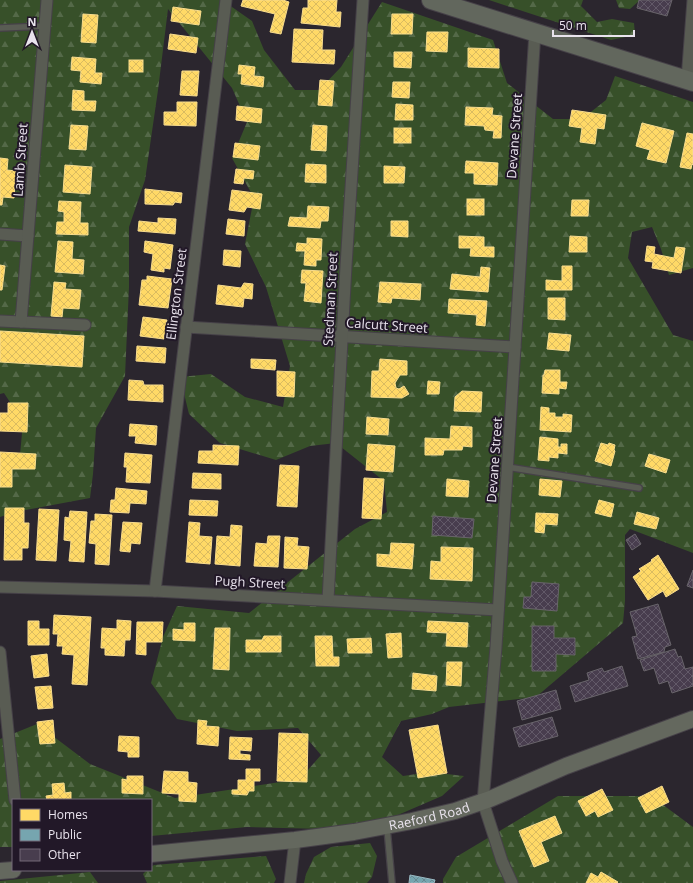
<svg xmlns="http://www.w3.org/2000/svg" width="693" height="883" font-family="'Open Sans',sans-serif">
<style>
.forest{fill:url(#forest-firs)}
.homes{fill:url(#homes-cross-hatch);stroke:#f8dc8e}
.public{fill:url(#public-cross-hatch);stroke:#98b8c2}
.building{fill:url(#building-cross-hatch);stroke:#68646a}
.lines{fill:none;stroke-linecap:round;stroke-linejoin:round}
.lane-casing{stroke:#464148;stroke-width:8}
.street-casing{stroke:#464148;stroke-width:13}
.secondary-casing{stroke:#464148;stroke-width:18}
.primary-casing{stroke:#464148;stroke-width:20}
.lane{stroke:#595c53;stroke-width:5.5}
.street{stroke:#595c53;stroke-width:11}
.secondary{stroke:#64685e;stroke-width:16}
.primary{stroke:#62675d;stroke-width:18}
.labels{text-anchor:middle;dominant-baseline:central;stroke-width:4;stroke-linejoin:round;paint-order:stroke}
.street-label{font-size:13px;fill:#e9e3ed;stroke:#221828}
</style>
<defs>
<pattern id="forest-firs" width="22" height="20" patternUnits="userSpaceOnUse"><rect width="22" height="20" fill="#375029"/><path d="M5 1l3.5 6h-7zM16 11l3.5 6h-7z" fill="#546948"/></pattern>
<pattern id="homes-cross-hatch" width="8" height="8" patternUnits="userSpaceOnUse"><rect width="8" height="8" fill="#ffd966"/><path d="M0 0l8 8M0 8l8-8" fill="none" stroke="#dabb60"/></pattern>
<pattern id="public-cross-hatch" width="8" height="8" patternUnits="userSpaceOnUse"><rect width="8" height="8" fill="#76a5af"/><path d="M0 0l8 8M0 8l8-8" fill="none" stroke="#688890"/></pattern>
<pattern id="building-cross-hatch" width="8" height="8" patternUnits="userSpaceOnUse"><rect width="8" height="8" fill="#483d4e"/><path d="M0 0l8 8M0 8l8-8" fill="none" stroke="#625968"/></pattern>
</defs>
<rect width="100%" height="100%" fill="#2b262e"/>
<g class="forest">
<polygon points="0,0 222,0 252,21 264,50 295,90 319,90 341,67 382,2 493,40 507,83 553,119 582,119 606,100 615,76 693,102 693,268 669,275 661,249 652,227 632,232 628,258 673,335 693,341 693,553 630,529 625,535 625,601 623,623 536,697 449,707 432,714 401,721 382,757 403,776 430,772 464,776 442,796 363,830 247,827 151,836 151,800 13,800 13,847 0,847 0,739 37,724 90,764 175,798 300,779 321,755 298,728 237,731 177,719 151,683 163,637 177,606 249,613 355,529 387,512 384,481 336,443 310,446 276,460 220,443 189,414 180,377 211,374 245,397 283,407 290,366 266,287 245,244 254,198 232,158 247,122 232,88 168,9 158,90 145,180 129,227 129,287 125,376 96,428 93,474 90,498 15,512 0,517 0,477 20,455 23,422 4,393 0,394"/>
<polygon points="489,0 583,0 581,6 597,22 612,19 634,23 635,35 611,40"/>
<polygon points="616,0 640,0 630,9 619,8"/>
<polygon points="558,796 651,796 693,827 693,883 443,883 443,879 456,857"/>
<polygon points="370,843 377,856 372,877 367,883 304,883 306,874 314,857 331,847"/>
<polygon points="266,856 276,879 274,883 147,883 143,874 147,870 151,870 151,867 154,865"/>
<polygon points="90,872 98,883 0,883 0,881"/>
</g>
<g class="homes">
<polygon points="243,0 283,0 289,2 281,34 270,32 275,14 241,6"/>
<polygon points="308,0 337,0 336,12 341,12 340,27 301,23 303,8 308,8"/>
<polygon points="173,7 201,11 199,25 171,21"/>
<polygon points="83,14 98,15 96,43 81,42"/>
<polygon points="392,14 413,14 412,34 391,34"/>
<polygon points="294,29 323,30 322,50 335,50 334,64 292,62"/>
<polygon points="427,32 448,32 447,52 426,51"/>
<polygon points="170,34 198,38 196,53 168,49"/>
<polygon points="468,48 499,49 499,68 468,67"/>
<polygon points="394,52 412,52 411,68 394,67"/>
<polygon points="72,57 96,59 95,73 102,73 101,84 80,82 81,71 71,70"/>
<rect x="129" y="60" width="14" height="12"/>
<polygon points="239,65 255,67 254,76 264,77 263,87 241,84 242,74 238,74"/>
<polygon points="182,71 199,71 197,96 180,95"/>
<polygon points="320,80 334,81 332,106 318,105"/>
<polygon points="393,82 410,82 409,98 392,97"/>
<polygon points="73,90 84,91 84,101 96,101 95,111 72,110"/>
<polygon points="177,102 197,102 196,126 164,125 164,112 177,112"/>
<polygon points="396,104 413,105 413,120 395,120"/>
<polygon points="237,106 262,109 261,123 236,120"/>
<polygon points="466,107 493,108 492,115 502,116 501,138 493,138 494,131 485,130 484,126 465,125"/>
<polygon points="572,110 606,115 604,129 597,128 595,144 580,142 582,128 569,126"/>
<polygon points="642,123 674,131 666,163 647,159 650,150 636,146"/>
<polygon points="71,125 88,126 86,150 69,149"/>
<polygon points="313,125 327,126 326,151 311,150"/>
<rect x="394" y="128" width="17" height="15"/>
<polygon points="687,133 693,134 693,165 692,164 691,169 680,167"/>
<polygon points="235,143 260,146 258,160 233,157"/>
<polygon points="0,158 8,159 7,170 16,171 14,198 3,197 2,205 0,205"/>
<polygon points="466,161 498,163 497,185 474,184 474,173 465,173"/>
<polygon points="306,164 326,165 326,183 305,182"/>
<polygon points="65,165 92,167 90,194 63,192"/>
<polygon points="384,166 405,167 404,183 384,183"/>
<polygon points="236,169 254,171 253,179 244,178 243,184 234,183"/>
<polygon points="145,189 182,193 181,203 175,202 173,205 145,204"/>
<polygon points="232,190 262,194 260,209 247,207 244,212 229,210"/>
<rect x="467" y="199" width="17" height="16"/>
<polygon points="572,200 589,200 588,216 571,216"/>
<polygon points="59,201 81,202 80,223 88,223 88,235 56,234 57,222 64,222 64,212 58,211"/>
<polygon points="308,206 329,207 328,221 321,221 320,228 288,226 290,217 307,218"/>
<polygon points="158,218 176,219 175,234 138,231 139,221 158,223"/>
<polygon points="228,219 245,221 244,236 226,234"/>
<polygon points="391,221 408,221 408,237 391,236"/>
<polygon points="459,236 484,237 484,247 494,247 494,257 470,256 471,248 459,248"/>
<polygon points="570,236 587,237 587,252 569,252"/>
<polygon points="307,238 322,239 321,260 316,260 316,266 304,265 305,251 296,251 297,243 307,244"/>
<polygon points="58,241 73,242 72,259 84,260 83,274 55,272"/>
<polygon points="145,241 173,245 170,269 164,268 164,272 151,270 153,254 144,252"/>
<polygon points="647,246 655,247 654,254 674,258 676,247 685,248 681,273 652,268 653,262 645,261"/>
<polygon points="224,250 241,251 240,267 223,265"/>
<polygon points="0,265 5,266 2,290 0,290"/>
<polygon points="562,266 572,266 572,290 546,290 546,280 562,281"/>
<polygon points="481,267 490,268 488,292 450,289 452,274 480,277"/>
<polygon points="302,270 323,271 321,303 304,301 306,283 301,283"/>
<polygon points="147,276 172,279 168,308 139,305 142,280 147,280"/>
<polygon points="54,282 66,283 65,289 81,290 79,309 63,308 62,317 51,316"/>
<polygon points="380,282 421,284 420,300 392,298 391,303 378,302"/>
<polygon points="244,283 253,284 252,299 244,298 243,307 216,304 218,285 241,288"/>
<polygon points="548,298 565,298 565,320 548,319"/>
<polygon points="449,299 487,301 485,326 476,325 477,315 448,313"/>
<polygon points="143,317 167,320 166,324 171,325 170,335 164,334 164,339 140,336"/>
<polygon points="0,331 84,336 82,367 0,362"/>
<polygon points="549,333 571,335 569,351 547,349"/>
<polygon points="137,346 166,348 165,363 136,361"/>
<polygon points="251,359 276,360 275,370 251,368"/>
<polygon points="380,359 407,361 407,375 400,375 395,383 396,388 399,389 404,386 409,394 402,398 371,397 372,371 379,371"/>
<polygon points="545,370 560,370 560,382 567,382 566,389 559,388 559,394 542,393 543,375 544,375"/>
<polygon points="277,371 295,372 294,397 277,396"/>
<polygon points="129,380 143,381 144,385 163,385 163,402 128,400"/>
<polygon points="428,381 440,382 439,394 427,394"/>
<polygon points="462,391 482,392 481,412 454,411 455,397"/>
<polygon points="8,403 28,403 27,432 0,431 0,413 8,413"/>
<polygon points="541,407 549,408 549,413 555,413 555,417 563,417 563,414 572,415 571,432 540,430"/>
<polygon points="367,417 389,419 388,435 366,434"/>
<polygon points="130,424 157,426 156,445 135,443 136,436 129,436"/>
<polygon points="451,426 472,427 472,447 463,446 462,450 444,450 443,455 425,455 425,438 450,439"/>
<polygon points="540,437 558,439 558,447 561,447 561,444 567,444 567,454 558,453 558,458 549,457 549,461 538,460"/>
<polygon points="601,443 608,445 609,443 615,445 614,450 615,451 611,466 595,461"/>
<polygon points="368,444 395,446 393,472 366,470"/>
<polygon points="213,445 239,446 238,465 198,463 199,451 213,451"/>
<polygon points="0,452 36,454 35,469 12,469 12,487 0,487"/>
<polygon points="125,453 152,455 150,483 126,482 127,467 124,467"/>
<polygon points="649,454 670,460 666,473 645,466"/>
<polygon points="280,465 299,466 297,507 277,506"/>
<polygon points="193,473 221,474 221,489 192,488"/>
<polygon points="364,478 384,479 381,519 362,518"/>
<polygon points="447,479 469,481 468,497 446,496"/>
<polygon points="540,479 562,481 560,497 539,495"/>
<polygon points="116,488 147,491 146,504 130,503 129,513 110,512 111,500 115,500"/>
<polygon points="190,500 218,501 217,516 189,515"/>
<polygon points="599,500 614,504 611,517 595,513"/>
<polygon points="5,508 24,508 24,523 29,523 28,548 22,548 22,560 4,560"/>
<polygon points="39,509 59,510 56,561 36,560"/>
<polygon points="70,511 87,512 84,562 69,561 71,541 64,540 65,517 69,518"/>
<polygon points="637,512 659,518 656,529 634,524"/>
<polygon points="536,513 558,514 557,525 545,524 544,533 535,532"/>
<polygon points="95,514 112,515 109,565 95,564 96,544 89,543 91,521 95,521"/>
<polygon points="123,522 142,523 140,544 131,543 130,552 120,551"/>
<polygon points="189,522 200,523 199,536 212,537 210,564 186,562"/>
<polygon points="231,525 242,526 240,566 215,564 217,536 230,537"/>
<polygon points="268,536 280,536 278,567 254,566 256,543 267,544"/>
<polygon points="285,537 298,538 297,546 309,547 307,569 284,568"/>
<polygon points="391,543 414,544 412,569 377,566 377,554 390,555"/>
<polygon points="441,547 473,548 472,581 430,579 431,561 441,562"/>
<polygon points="658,555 679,589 666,597 663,591 648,600 633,577 641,571 639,569 652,561 651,560"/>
<polygon points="54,615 91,617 87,685 72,684 74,655 62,654 63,646 57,646 58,634 53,634"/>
<polygon points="117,620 131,621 130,640 125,640 124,656 105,655 105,648 101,648 102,628 117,629"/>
<polygon points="28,621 39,621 39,629 49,629 49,645 28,645"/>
<polygon points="428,621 468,623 467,647 446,646 447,633 427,632"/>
<polygon points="137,622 163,622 162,642 146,642 146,655 136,654"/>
<polygon points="184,623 195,623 195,641 173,640 173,629 184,630"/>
<polygon points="215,628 230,628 229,670 213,669"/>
<polygon points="401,633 402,657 388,658 386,634"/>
<polygon points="264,636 281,636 281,652 246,652 246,640 262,640"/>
<polygon points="315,636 332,636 333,657 339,657 339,666 316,666"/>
<polygon points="371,638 372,653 348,653 347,639"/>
<polygon points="47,654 49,676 34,678 31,656"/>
<polygon points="447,662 462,662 461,686 446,685"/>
<polygon points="413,673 437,676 436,691 412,689"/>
<polygon points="51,686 53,708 38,709 35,687"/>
<polygon points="53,720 55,743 40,744 37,722"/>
<polygon points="198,720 207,721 206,726 219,727 218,746 197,744"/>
<polygon points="438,725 447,773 418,778 409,730"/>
<polygon points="279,733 308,734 307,782 277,781"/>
<polygon points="119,736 139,737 139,757 128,757 128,752 118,751"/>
<polygon points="230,737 252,738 251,751 240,750 240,754 250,755 250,760 229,759"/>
<polygon points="246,769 260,769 260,781 254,781 254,791 249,791 247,795 232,794 232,790 238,790 238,780 246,780"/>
<polygon points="164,771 188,772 188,782 197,783 196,802 179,801 179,794 162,793"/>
<polygon points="127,776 143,776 143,794 122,793 122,779 127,780"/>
<polygon points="64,783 65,793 71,792 71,800 47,800 46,796 53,795 52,784"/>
<polygon points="662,786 669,802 646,813 638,798"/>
<polygon points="602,789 613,810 598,817 595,811 586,816 578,801"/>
<polygon points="555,816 562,833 541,842 549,861 534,867 519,831"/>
<polygon points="601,872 618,882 617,883 586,883 591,873 598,877"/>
</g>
<polygon class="public" points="410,875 435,880 434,883 409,883"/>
<g class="building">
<polygon points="639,0 672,0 667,16 637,8"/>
<polygon points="433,516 474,519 472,538 432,535"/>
<polygon points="635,534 641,544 632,550 626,540"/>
<polygon points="693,570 693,588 687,586"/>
<polygon points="532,582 559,584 557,611 523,608 524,597 531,597"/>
<polygon points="658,604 671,645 665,647 664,652 638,659 632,637 637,636 630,612"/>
<polygon points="532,626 554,626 554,638 575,638 575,655 556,654 556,671 532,671"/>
<polygon points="675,649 678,657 681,656 685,669 693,667 693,686 672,693 668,681 659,684 654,668 644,671 640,660"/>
<polygon points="622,666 628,686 575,702 570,686 589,680 587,673 602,668 604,672"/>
<polygon points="556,690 561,709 522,720 517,701"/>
<polygon points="552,717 558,736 519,747 513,728"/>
</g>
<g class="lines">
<g class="lane-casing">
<g id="lane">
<polyline points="0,28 45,26"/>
<polyline points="507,467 639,488"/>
<polyline points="387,828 392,883"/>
</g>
</g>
<g class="street-casing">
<g id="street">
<polyline points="687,80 693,0"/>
<polyline points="0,234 28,236"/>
<polyline points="0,321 85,325"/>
<polyline points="21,322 47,0"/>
<polyline points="186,327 515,347"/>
<polyline points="0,587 155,591 498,610"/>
<path d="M155 591C179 394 201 197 226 0"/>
<polyline points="328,600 346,266 363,0"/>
<polyline points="0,652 15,800"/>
<polyline points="290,883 295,840"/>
<polyline points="512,883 502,861 483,802 496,647 535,32"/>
</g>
</g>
<g class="secondary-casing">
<g id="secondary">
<path id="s1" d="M151 854 295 840 354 832 412 821 455 811 490 799 566 766 693 719"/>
<polyline points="0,871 13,870"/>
</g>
</g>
<g class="primary-casing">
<polyline id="primary" points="431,0 693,82"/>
</g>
<use href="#lane" class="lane"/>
<use href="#street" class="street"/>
<use href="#secondary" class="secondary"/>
<use href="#primary" class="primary"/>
</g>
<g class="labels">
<g class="street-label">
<text transform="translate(514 136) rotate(-86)">Devane Street</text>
<text transform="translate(20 160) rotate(-86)">Lamb Street</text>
<text transform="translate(176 294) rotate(-83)">Ellington Street</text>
<text transform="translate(330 299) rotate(-87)">Stedman Street</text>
<text transform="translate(387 325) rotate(4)">Calcutt Street</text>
<text transform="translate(494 460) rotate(-86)">Devane Street</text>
<text transform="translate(250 582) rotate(3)">Pugh Street</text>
<text stroke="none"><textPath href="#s1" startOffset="281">Raeford Road</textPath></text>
</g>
</g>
<rect x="12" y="799" width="140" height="72" fill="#221828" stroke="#726977"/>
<rect x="20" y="809" width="20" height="12" fill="#ffd966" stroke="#726977"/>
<text x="48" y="819" font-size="12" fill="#e9e3ed">Homes</text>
<rect x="20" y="829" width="20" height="12" fill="#76a5af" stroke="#726977"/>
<text x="48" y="839" font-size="12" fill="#e9e3ed">Public</text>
<rect x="20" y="849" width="20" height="12" fill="#483d4e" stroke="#726977"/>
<text x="48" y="859" font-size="12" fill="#e9e3ed">Other</text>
<g transform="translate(32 32)" stroke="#221828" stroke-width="3" paint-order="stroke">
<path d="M0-3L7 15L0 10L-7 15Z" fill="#e9e3ed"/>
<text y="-6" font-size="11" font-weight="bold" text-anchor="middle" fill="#e9e3ed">N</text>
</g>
<path d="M553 30v6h81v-6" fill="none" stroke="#e9e3ed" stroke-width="2"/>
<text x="559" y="30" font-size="12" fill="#e9e3ed" stroke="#221828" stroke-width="3" paint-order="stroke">50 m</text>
</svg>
